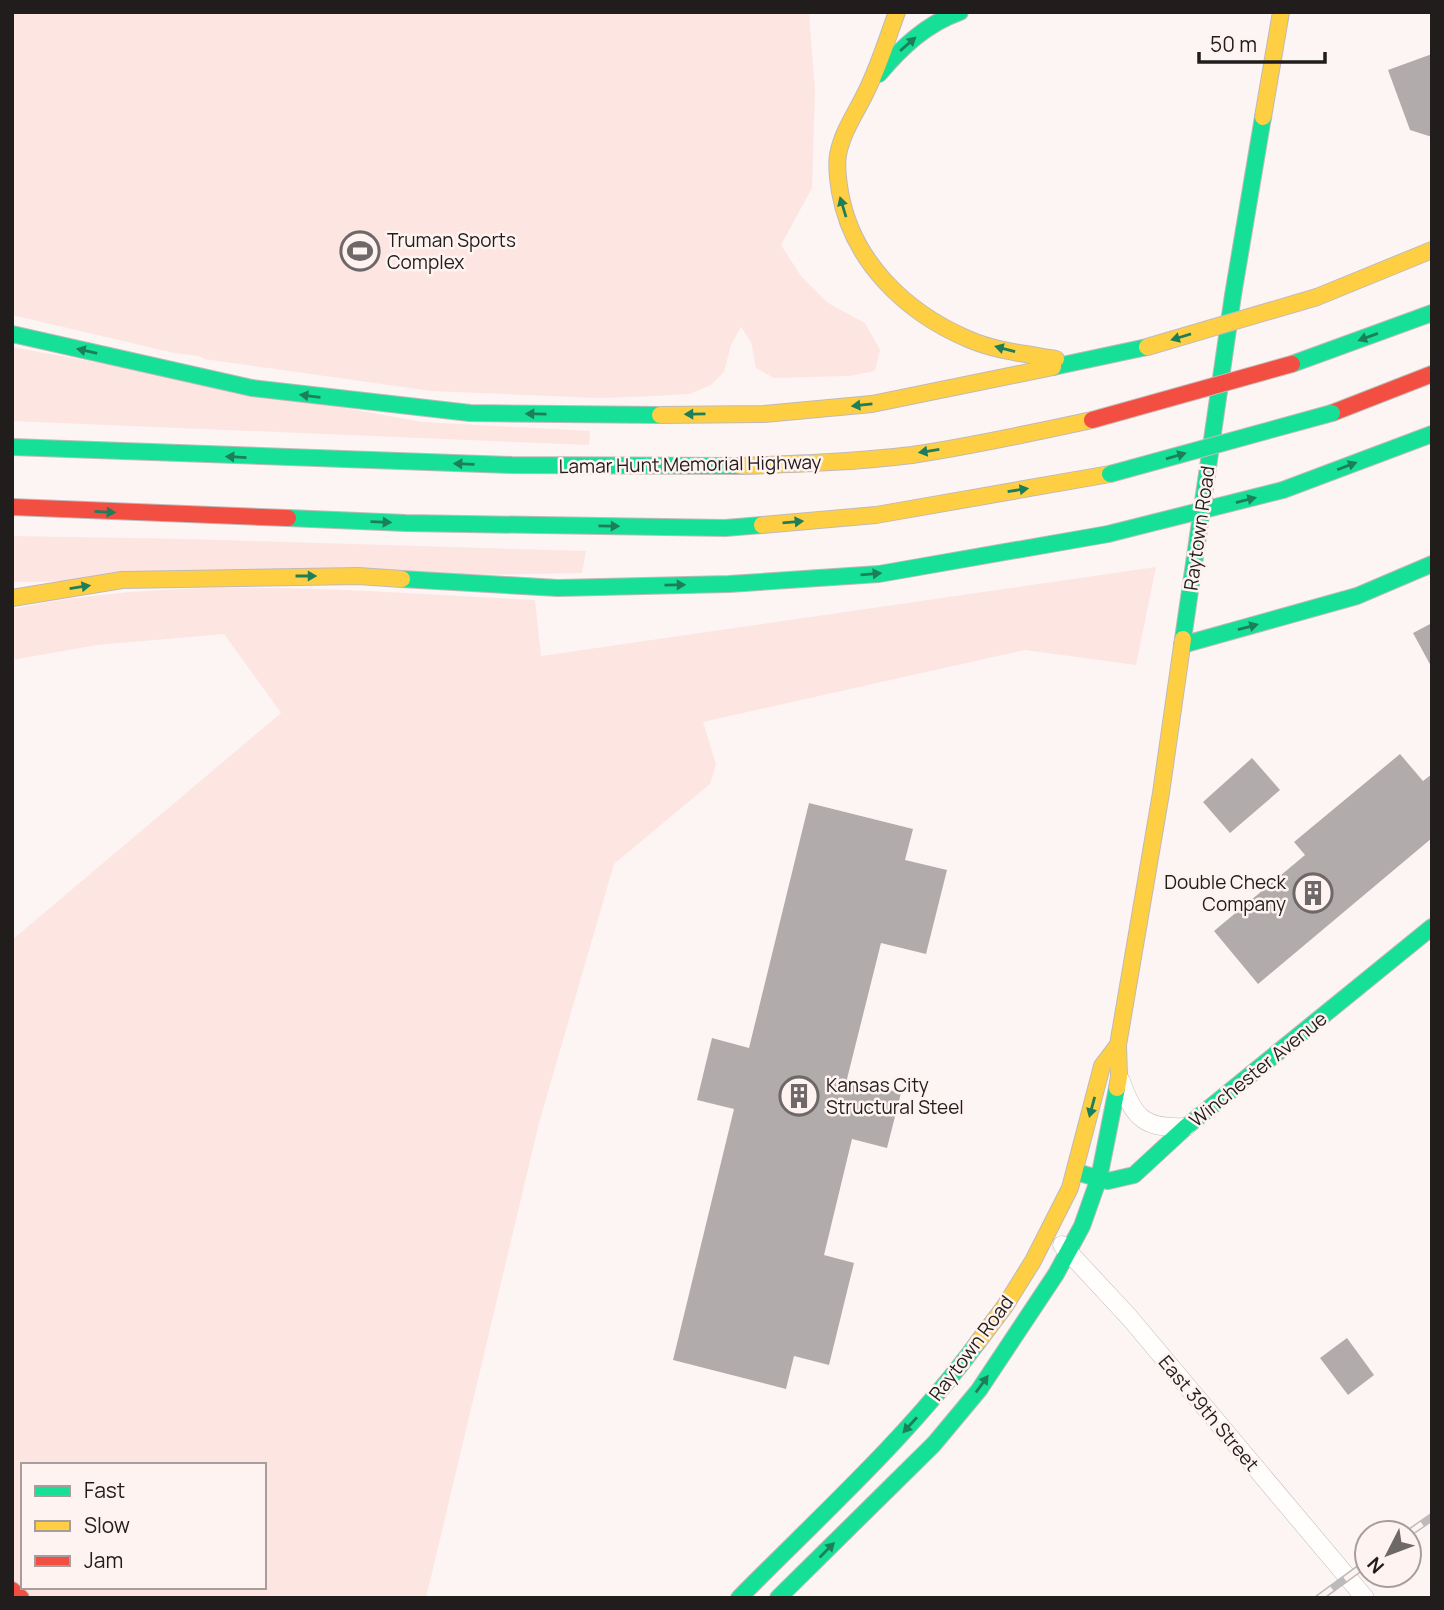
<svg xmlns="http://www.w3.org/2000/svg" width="1444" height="1610" font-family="Manrope,sans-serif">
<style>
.green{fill:#fde5e1;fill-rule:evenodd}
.building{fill:#b1acab}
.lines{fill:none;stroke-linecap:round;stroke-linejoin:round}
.street-casing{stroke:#bfbab9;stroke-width:19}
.fast-casing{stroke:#bfbab9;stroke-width:18}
.slow-casing{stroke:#bfbab9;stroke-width:18}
.jam-casing{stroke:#bfbab9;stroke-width:18}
.street{stroke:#fffefd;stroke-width:18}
.fast{stroke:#16e098;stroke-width:16}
.slow{stroke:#ffcf43;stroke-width:16}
.jam{stroke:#f24e42;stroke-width:16}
.rail-casing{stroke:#bcbaba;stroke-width:8}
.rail{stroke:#fff3f1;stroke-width:5;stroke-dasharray:16;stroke-linecap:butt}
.fast-bridge-casing{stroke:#c7bab8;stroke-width:18;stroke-linecap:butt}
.slow-bridge-casing{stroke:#c7bab8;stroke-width:18;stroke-linecap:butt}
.jam-bridge-casing{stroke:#c7bab8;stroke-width:18;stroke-linecap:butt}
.fast-bridge{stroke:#16e098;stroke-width:16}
.slow-bridge{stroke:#ffcf43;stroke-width:16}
.jam-bridge{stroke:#f24e42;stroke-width:16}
.oneway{fill:#1c7e5a}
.labels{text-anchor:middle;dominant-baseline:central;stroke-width:5;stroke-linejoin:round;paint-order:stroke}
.poi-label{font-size:19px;fill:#211d1c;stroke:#fff3f1;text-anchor:start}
.street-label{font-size:19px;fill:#211d1c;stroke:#fff3f1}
</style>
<rect width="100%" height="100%" fill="#fcf5f4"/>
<g class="green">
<polygon points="12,12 809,12 815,91 812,188 781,245 801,276 828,303 865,323 880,350 875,371 849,376 774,378 756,368 751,342 741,327 731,345 724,372 711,385 689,394 655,396 599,398 431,391 204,359 199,356 174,353 12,315"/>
<polygon points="12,347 422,422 590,431 589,445 12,421"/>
<polygon points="12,536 188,539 586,551 582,573 12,582"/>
<path d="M1156 567 1136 665 1025 650 703 722 716 764 710 784 614 864 539 1123 426 1598H12V940L281 713 224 634 97 645 12 660V609C182 573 363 592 535 600L541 656ZM23 1465H264V1587H23Z"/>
</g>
<g class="building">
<polygon points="1432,54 1432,137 1410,130 1388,70"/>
<polygon points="1432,623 1432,668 1413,633"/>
<polygon points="1400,754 1423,781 1432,774 1432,838 1258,984 1214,931 1305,855 1294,842"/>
<polygon points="1252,758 1280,790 1230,833 1203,802"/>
<polygon points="809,803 913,829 905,860 947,870 926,954 881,943 847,1079 901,1093 887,1148 852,1139 824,1255 854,1263 829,1365 794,1356 786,1389 673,1360 734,1109 697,1100 712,1038 749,1048"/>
<polygon points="1347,1338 1374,1375 1348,1395 1320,1358"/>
</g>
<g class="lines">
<g class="street-casing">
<g id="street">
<path d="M1121 1081C1134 1119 1145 1129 1186 1127"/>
<polyline points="1062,1245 1129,1317 1365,1598"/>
</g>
</g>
<g class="fast-casing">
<g id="fast">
<path d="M879 74C902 47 926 24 960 12"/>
<polyline points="12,334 252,388 470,413 660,415"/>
<polyline points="1292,364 1432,313"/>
<polyline points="1053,367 1147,347"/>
<polyline points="12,447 512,465 740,466"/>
<polyline points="1283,490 1432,434"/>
<polyline points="288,518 406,523 725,528 762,525"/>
<polyline points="402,579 558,588 729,584 879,574 1108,534"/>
<polyline points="1183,639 1233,295 1263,117"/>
<polyline points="1182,645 1357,596 1432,564"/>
<polyline points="1083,1174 1108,1181 1134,1175 1186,1127 1432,927"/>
<path d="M739 1598C821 1515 909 1436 978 1342"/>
<polyline points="778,1598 934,1444 979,1390 1056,1274 1082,1226 1099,1178 1117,1088"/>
</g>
</g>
<g class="slow-casing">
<g id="slow">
<path d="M897 12C887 39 879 66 866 92 856 113 842 132 838 155 836 167 838 180 840 192 852 261 905 312 968 339 995 351 1027 354 1056 359"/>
<polyline points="1263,117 1281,12"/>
<polyline points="1317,297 1432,250"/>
<polyline points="660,415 764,414 872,404 1053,367"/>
<path d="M740 466C797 464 855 462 912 455 972 446 1032 433 1092 420"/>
<polyline points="762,525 876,515 1110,474"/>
<polyline points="12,598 122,580 358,576 402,579"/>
<polyline points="1117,1088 1119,1077 1118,1045 1161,793 1183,639"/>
<polyline points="978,1342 1005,1306 1033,1261 1070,1188 1102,1066 1118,1045"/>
</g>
</g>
<g class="jam-casing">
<g id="jam">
<polyline points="1332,413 1432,374"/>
<polyline points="12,507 288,518"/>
<polyline points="12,1590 21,1598"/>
</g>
</g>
<use href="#street" class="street"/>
<use href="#fast" class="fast"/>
<use href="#slow" class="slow"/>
<use href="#jam" class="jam"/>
<g class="rail-casing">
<g id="rail">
<polyline points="1409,1533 1432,1517"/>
<polyline points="1319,1598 1367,1563"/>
</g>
</g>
<use href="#rail" class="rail"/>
<g class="fast-bridge-casing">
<g id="fast-bridge">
<polyline points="1110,474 1332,413"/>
<polyline points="1108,534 1283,490"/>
</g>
</g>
<g class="slow-bridge-casing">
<polyline id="slow-bridge" points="1147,347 1317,297"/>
</g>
<g class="jam-bridge-casing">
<polyline id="jam-bridge" points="1092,420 1292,364"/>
</g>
<use href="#fast-bridge" class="fast-bridge"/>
<use href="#slow-bridge" class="slow-bridge"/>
<use href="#jam-bridge" class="jam-bridge"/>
</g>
<defs><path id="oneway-solid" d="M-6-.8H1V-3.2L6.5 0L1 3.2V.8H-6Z" transform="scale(1.75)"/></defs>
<g class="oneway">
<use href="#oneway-solid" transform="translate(908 44) rotate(-41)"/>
<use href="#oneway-solid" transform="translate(843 207) rotate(-107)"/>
<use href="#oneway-solid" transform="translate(1181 337) rotate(163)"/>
<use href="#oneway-solid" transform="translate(1368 337) rotate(160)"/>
<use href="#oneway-solid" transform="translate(1005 349) rotate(-165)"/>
<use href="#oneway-solid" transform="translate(87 351) rotate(-167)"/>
<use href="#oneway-solid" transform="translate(310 396) rotate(-173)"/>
<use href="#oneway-solid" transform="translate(862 405) rotate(174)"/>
<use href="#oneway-solid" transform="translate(536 414) rotate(-179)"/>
<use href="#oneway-solid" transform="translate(695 414) rotate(179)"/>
<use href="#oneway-solid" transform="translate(929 451) rotate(171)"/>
<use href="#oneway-solid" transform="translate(1176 456) rotate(-16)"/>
<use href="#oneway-solid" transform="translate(236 457) rotate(-177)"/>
<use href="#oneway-solid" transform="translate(464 464) rotate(-178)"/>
<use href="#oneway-solid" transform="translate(1347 466) rotate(-21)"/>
<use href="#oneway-solid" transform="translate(1018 490) rotate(-9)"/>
<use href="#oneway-solid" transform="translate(1246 500) rotate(-14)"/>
<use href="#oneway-solid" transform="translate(105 512) rotate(3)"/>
<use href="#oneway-solid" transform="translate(381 522) rotate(2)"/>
<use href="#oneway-solid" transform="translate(793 522) rotate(-5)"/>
<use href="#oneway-solid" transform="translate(609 526) rotate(1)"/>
<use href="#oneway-solid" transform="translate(871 574) rotate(-5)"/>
<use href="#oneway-solid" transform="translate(306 576)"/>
<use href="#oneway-solid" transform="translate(675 585) rotate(-1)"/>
<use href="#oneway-solid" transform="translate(80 587) rotate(-9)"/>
<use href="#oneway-solid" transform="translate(1248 627) rotate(-15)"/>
<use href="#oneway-solid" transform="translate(1092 1107) rotate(105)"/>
<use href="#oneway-solid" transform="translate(982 1384) rotate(-54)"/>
<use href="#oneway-solid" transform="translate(910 1425) rotate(132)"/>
<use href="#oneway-solid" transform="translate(827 1550) rotate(-45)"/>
</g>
<defs>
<g id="stadium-ring" transform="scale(2.0125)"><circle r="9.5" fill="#fff3f1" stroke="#6e6968" stroke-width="1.5"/><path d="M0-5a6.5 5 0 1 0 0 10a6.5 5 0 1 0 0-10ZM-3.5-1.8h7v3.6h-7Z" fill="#6e6968"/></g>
<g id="building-ring" transform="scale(2.0125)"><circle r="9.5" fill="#fff3f1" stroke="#6e6968" stroke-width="1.5"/><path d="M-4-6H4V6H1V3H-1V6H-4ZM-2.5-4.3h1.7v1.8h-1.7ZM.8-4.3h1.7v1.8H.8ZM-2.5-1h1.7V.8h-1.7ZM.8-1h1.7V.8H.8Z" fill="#6e6968"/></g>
</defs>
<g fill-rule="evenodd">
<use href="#stadium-ring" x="360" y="251"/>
<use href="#building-ring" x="1313" y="893"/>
<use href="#building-ring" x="799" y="1096"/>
</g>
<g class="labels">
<g class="poi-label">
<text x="387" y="240">Truman Sports<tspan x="387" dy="22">Complex</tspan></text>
<text x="1286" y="882" text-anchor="end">Double Check<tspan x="1286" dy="22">Company</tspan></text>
<text x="826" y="1085">Kansas City<tspan x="826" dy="22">Structural Steel</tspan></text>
</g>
<g class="street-label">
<text transform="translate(690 464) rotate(-1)">Lamar Hunt Memorial Highway</text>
<text transform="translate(1199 528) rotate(-82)">Raytown Road</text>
<text transform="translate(1258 1069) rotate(-39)">Winchester Avenue</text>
<text transform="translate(971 1348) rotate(-53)">Raytown Road</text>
<text transform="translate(1209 1413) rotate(50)">East 39th Street</text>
</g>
</g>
<rect width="1444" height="1610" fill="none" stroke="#211d1c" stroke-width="28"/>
<rect x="21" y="1463" width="245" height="126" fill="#fff3f1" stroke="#a69d9c" stroke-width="2"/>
<rect x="35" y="1486" width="35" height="10" fill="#16e098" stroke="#a69d9c" stroke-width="2"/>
<text x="84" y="1498" font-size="21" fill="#211d1c">Fast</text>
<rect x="35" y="1521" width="35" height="10" fill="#ffcf43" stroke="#a69d9c" stroke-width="2"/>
<text x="84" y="1533" font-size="21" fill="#211d1c">Slow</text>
<rect x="35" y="1556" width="35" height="10" fill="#f24e42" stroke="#a69d9c" stroke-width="2"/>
<text x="84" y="1568" font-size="21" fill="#211d1c">Jam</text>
<g transform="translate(1388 1554) rotate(228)"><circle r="33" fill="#fff3f1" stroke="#a69d9c" stroke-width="2"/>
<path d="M0-5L12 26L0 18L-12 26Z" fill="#6e6968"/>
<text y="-10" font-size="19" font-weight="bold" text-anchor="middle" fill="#211d1c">N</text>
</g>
<path d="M1199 52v10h126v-10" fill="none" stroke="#211d1c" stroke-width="3.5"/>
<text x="1210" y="52" font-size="21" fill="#211d1c" stroke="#fff3f1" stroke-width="5" paint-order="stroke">50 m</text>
</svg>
